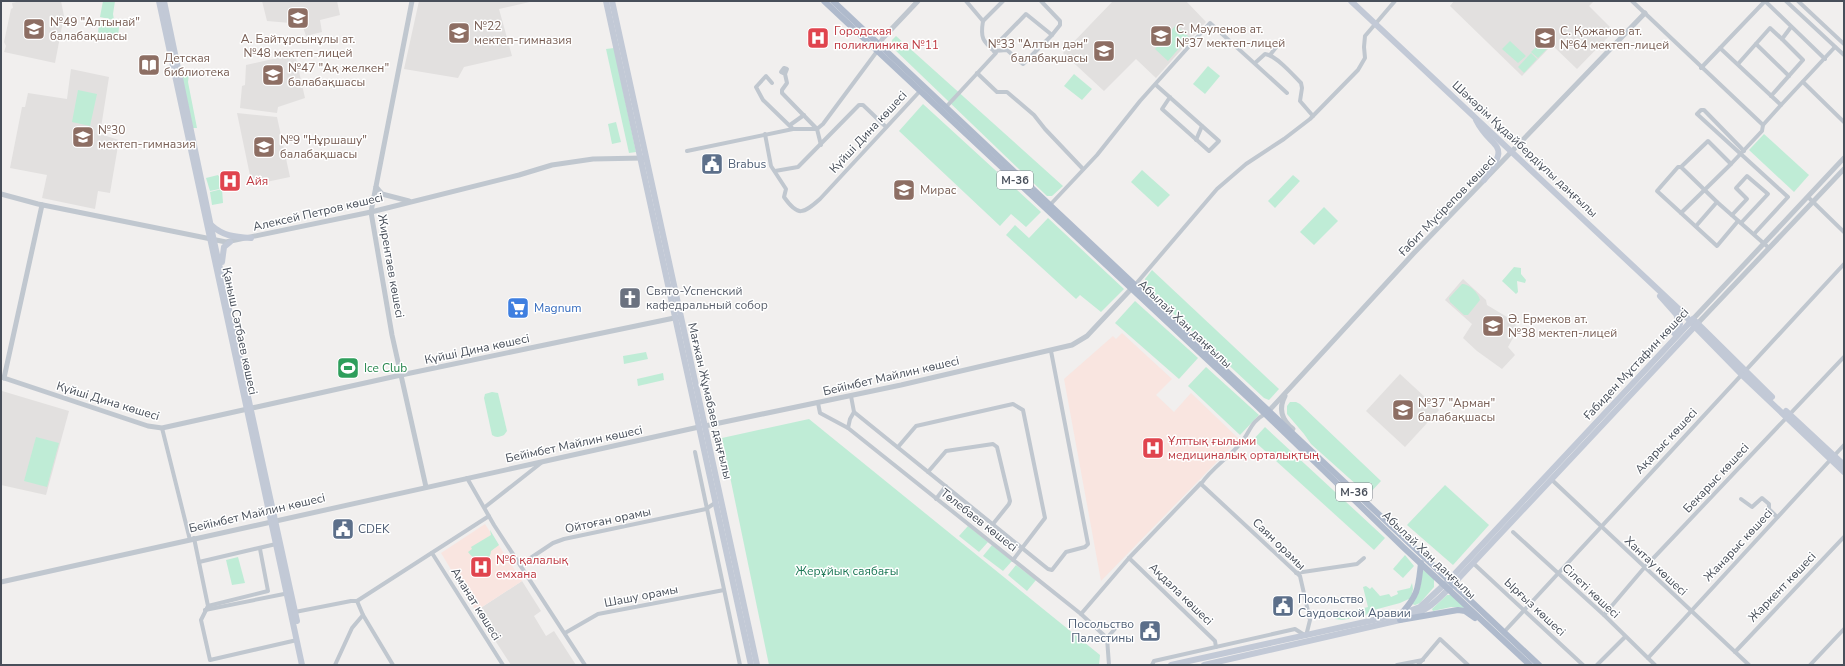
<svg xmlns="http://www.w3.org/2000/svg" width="1845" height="666" font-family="'Nunito Sans',sans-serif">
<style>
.education{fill:#e2e0df}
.medical{fill:#f9e5e0}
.green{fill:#bfecd6}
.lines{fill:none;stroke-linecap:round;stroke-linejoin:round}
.minor{stroke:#c0c7cf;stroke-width:4}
.tertiary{stroke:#c0c7cf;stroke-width:5}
.secondary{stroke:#c2c9d6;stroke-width:6}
.primary{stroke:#afbacc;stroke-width:6}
.labels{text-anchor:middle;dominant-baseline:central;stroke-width:3;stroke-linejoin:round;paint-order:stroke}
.shield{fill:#fff;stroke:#7f848c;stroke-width:1}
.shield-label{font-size:11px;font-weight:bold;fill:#484f5a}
.education-label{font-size:12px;fill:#785e54;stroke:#fff;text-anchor:start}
.health-label{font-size:12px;fill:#be3a42;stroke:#fff;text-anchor:start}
.street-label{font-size:12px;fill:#484f5a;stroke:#fff}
.service-label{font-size:12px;fill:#4e5e75;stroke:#fff;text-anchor:start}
.worship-label{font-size:12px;fill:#5b616d;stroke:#fff;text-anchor:start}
.shop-label{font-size:12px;fill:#366cbe;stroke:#fff;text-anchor:start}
.leisure-label{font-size:12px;fill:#27864d;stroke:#fff;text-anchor:start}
.park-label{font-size:12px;fill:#1c7856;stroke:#fff}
</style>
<rect width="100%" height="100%" fill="#f1efee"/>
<g class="education">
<polygon points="21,1 61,1 64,16 55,63 4,52 6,46 4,42 11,9 13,8 12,3"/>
<polygon points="262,1 337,1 340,15 320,20 322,32 306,36 302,24 267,21"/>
<polygon points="419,1 534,1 499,9 512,56 464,67 458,78 404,69"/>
<polygon points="1113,1 1186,1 1206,22 1156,78 1136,59 1104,91 1063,53"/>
<polygon points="1454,1 1594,1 1589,6 1614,31 1577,69 1552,45 1522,76 1450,6"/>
<polygon points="295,54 305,98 278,107 277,113 240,108 242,86 245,85 246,65"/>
<polygon points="71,69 109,77 100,134 119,140 110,193 98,191 95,209 42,198 47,175 10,168 22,107 25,107 28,93 67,99"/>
<polygon points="237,113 277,117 290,177 252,185"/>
<polygon points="1463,279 1486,300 1487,305 1512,320 1518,329 1508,347 1515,355 1502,369 1477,351 1463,338 1472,324 1445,300"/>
<polygon points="1400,374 1439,410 1405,447 1366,411"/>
<polygon points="2,391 69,411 46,495 1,485"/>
<polygon points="522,581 541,611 534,616 546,636 554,631 576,665 511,665 476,611"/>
</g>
<g class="medical">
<polygon points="1122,333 1172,379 1156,395 1174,412 1191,393 1239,439 1101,581 1064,379 1113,336 1116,339"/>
<polygon points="485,524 522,581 476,611 441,553"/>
</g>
<g class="green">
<polygon points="103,1 115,1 113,14 114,20 100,17"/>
<polygon points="99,23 119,27 118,37 98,33"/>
<polygon points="1176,25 1189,37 1168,61 1155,49"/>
<polygon points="896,36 1063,186 1052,196 1047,196 893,48 892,40"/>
<polygon points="1544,39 1551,45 1538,58 1531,52"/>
<polygon points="1510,41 1526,56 1518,63 1502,49"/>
<polygon points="614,48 636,152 629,153 606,49"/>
<polygon points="1531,53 1537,59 1524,73 1518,67"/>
<polygon points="1208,66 1220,76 1205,94 1193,84"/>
<polygon points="181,72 189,75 188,82 197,128 193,128"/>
<polygon points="1074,74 1092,89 1082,100 1064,86"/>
<polygon points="78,90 97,94 90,126 72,122"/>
<polygon points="923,104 1041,212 1026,227 1011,214 1000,226 899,131"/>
<polygon points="616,122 621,142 612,144 608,124"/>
<polygon points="1764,134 1809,175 1794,192 1749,150"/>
<polygon points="1142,170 1170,195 1158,207 1131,182"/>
<polygon points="218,175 222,181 224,188 210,191 206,178"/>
<polygon points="1293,175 1300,181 1275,208 1268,201"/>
<polygon points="222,189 223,203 212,205 210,192"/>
<polygon points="1324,207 1338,221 1314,245 1300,232"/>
<polygon points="1048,218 1124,289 1101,312 1080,295 1076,299 1006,235 1015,225 1029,238"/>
<polygon points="1514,267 1521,268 1521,274 1526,280 1525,283 1517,281 1518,292 1516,294 1502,281"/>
<polygon points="1152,270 1279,389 1269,400 1264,398 1147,289 1145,279"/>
<path d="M1462 284C1469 284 1478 292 1480 300L1468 315H1464L1450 302 1449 298Z"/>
<polygon points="1135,301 1198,358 1179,379 1115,323"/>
<polygon points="646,352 648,359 624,364 623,356"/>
<polygon points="1206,367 1259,415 1240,435 1188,386"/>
<polygon points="663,373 664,380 638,386 637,379"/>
<path d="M492 392 498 393 507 431 504 435C500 437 496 438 492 435L484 398 485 394Z"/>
<polygon points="1290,402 1296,402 1300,404 1381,481 1368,495 1311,444 1304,434 1287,414 1287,406"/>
<polygon points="809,419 1100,655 1099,665 769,665 722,438"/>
<polygon points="1265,427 1385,538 1374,550 1253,440"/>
<polygon points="36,437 59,443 47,487 24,481"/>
<polygon points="1445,485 1489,525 1453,565 1407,525"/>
<polygon points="968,526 988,542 979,552 959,536"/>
<path d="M490 530 499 545 491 551C490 565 473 560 468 552L472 549 471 547 491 535Z"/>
<polygon points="992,545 1012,561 1003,571 983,556"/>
<polygon points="1405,555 1414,566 1403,578 1393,569"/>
<polygon points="238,557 245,583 232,585 226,560"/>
<polygon points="1016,565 1036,580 1027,591 1008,575"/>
<path d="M1422 569 1434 579V587L1420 603 1415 605 1412 604C1421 593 1421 583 1422 569Z"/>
<polygon points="1412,583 1413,589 1411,598 1400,603 1370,611 1365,616 1342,620 1335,619 1335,615 1368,607 1363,587 1366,586 1370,589 1372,587 1380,596 1389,594 1391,597 1398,594 1397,591 1410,588"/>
<polygon points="1447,595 1452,595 1465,608 1451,607 1433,611 1432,609"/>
</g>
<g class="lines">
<g class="minor">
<polyline points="966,1 983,21"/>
<polyline points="1041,1 1060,21 1060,25 1052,35"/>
<polyline points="1632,1 1763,125"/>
<polyline points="1765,1 1825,59"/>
<polyline points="1786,1 1844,55"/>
<polyline points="1798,1 1844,44"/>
<polyline points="983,21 1003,1"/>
<polyline points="1756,44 1789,76"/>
<polyline points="1720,48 1781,105 1763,125 1762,131 1731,164"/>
<polyline points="992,49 1026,14 1052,35 1023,64 1007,50 994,51"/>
<polyline points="1270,55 1281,41"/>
<path d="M1255 63 1265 54C1276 55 1293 75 1301 83L1302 88 1300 101 1313 116"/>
<polyline points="1738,64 1770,28 1782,39"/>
<polyline points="1701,68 1765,1"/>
<polyline points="977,73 997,92 1007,92 1034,115 1045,129 1083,169"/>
<polyline points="785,74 787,69 784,68 781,72 785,74 787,83 782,90 782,93 817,129 821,145"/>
<polyline points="1803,82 1844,122"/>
<polyline points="772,83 766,76 756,87 763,100 793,129"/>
<polyline points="1156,85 1219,141 1209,151 1162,109 1170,97"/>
<polyline points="1771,96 1803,60 1782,39 1791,27"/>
<polyline points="1781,105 1835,47"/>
<path d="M946 107 996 53C983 41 980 39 983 21"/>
<polyline points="790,125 804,115"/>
<path d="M765 134 771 166 786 189 784 197C798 217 803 214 820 199L920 91"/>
<polyline points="1196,140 1202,126"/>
<polyline points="687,151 793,129 817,129 823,124 878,50"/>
<polyline points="1744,151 1704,110 1701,110 1697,114 1788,197 1754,234"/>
<polyline points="1681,167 1678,167 1657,191 1717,246 1738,221"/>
<polyline points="775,171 798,167 859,105 863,105 886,127"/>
<polyline points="1808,197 1844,232"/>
<polyline points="1049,206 1097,155 1140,101 1210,23 1287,93"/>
<polyline points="1681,213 1731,164 1708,141 1681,167 1717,202 1769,248"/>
<polyline points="1732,215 1747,199 1736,188 1747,176 1768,194 1741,223"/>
<polyline points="1696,226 1717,202"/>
<polyline points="1135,285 1217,189 1246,164 1284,139 1310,119 1358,70 1365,58 1364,47 1365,36 1395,1"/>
<polyline points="851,396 854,412 1048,569 1052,570 1066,552 1085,547 1088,544 1051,351"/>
<polyline points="818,403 820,413 848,428 1081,614 1107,638 1109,665"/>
<polyline points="162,428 190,540"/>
<polyline points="848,428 850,419 854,412"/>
<polyline points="898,447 916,426 1013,404 1023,410 1045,518 1013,560"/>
<polyline points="695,452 740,665"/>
<polyline points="928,472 946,451 993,444 997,447 1010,501 1009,504 993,524"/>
<polyline points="467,478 494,525 585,665"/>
<polyline points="1552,480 1749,665"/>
<polyline points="936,499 946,486"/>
<polyline points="1741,499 1752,507 1762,498 1769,504 1769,509 1777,517"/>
<polyline points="485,507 541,463"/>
<polyline points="1513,532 1604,615 1655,665"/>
<polyline points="194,538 208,606 201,620 210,660 297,640"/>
<polyline points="432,553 503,665"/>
<polyline points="1129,558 1215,641 1216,647"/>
<polyline points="199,562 276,544"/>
<polyline points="1473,563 1583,665"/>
<polyline points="520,565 553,543 564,539 706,509 715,503"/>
<polyline points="1296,573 1357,564 1364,558"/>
<polyline points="357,601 363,615 393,665"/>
<polyline points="208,606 268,591 260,549"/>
<polyline points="205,610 289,593"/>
<polyline points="295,612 351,601 357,601 489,516"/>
<polyline points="1081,614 1129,558 1201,483"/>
<polyline points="1604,615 1644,568 1844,357"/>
<polyline points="1504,632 1844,264"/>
<polyline points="565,633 598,614 724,590"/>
<polyline points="1107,638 1120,623"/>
<polyline points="1735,652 1844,537"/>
<polyline points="1648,658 1844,445"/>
<polyline points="335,665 352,628 363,615"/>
<path d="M1152 665 1154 661 1295 629 1306 636 1310 620 1300 576 1201 484C1211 469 1228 458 1240 444 1250 433 1250 422 1265 414"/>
<polyline points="1397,665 1423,660"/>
<polyline points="1418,665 1440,639 1468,665"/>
<polyline points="1597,665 1625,637"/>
<polyline points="1810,665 1844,629"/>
</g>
<g class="tertiary">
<polyline points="412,1 371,212 392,335 426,487"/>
<polyline points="878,46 883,38 918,1"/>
<polyline points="376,187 382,194 409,201"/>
<polyline points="1,194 38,204 226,242 371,212 519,175 552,165 593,159 643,158"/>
<polyline points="1693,319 1844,158"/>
<polyline points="1698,323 1844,169"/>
<polyline points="1,377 148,426 162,428 401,375 679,317"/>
<polyline points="4,378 42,205"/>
<path d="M1285 396C1278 409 1282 420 1293 429"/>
<polyline points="1266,414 1413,254 1645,13"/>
<polyline points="705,426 901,385 1072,345 1087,336 1133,287"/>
<polyline points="1,582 699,427"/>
</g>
<g class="secondary">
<polyline points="159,1 302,665"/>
<polyline points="164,1 214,241 297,621"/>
<polyline points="606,1 751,665"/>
<polyline points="612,1 757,665"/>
<polyline points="1351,1 1683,313 1695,327 1742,375 1844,472"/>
<path d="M1476 120C1492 152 1513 140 1484 180"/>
<path d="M211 225C223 236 234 237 251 238"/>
<polyline points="222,262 224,247 230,242"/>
<polyline points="1660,296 1676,314 1680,324 1674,333"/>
<polyline points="1696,322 1772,397"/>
<polyline points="1786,411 1844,465"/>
<polyline points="1171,665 1401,614 1420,607 1448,581 1693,319"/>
<path d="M1204 665 1400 620C1429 611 1438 600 1458 579L1698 323"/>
</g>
<g class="primary">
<polyline points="824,1 1257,406 1403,547 1530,665"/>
<polyline points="833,1 1539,665"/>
<path d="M1401 614C1419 594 1418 588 1421 563"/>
<polyline points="1400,620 1458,610 1465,611 1475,618"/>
</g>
</g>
<defs>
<g id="school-square" transform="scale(1.15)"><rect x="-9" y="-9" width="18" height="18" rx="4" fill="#8d6e63" stroke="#fff"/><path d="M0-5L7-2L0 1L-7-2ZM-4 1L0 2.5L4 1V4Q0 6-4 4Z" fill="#fff"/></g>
<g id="hospital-square" transform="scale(1.15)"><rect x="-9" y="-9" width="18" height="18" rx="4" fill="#e0444e" stroke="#fff"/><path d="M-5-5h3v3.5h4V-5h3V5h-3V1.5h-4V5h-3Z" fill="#fff"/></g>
<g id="library-square" transform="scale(1.15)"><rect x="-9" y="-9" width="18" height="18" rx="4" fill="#8d6e63" stroke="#fff"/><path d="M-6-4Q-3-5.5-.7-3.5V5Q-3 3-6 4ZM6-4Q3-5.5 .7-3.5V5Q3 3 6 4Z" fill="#fff"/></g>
<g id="civic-square" transform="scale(1.15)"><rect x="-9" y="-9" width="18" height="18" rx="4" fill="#5c6f8a" stroke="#fff"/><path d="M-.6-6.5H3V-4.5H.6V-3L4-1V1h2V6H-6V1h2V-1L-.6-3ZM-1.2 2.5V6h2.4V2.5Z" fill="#fff"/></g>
<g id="church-square" transform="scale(1.15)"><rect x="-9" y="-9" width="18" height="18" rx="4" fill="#6b7280" stroke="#fff"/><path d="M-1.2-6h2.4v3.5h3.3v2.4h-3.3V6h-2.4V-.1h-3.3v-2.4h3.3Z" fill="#fff"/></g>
<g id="supermarket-square" transform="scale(1.15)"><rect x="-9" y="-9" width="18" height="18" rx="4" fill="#3f7fe0" stroke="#fff"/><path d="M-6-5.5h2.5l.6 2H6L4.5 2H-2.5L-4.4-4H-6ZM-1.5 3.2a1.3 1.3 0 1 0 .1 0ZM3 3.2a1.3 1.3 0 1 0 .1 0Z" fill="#fff"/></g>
<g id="stadium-square" transform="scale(1.15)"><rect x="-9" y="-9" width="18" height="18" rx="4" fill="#2e9e5b" stroke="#fff"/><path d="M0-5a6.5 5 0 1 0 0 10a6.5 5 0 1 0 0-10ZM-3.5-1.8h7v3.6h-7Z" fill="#fff"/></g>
</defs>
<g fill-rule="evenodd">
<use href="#school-square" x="298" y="18"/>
<use href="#school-square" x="34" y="29"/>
<use href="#school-square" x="459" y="33"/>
<use href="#school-square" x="1161" y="36"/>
<use href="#hospital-square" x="818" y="38"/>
<use href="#school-square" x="1545" y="38"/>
<use href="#school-square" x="1104" y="51"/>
<use href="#library-square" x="149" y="65"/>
<use href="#school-square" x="273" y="75"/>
<use href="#school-square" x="83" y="137"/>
<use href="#school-square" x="264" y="147"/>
<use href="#civic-square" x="712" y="164"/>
<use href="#hospital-square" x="230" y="181"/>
<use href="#school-square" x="904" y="190"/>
<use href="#church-square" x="630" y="298"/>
<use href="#supermarket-square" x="518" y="308"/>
<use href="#school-square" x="1493" y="326"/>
<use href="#stadium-square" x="348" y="368"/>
<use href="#school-square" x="1403" y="410"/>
<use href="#hospital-square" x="1153" y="448"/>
<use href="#civic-square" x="343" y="529"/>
<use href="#hospital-square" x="481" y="567"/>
<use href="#civic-square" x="1283" y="606"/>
<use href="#civic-square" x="1150" y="631"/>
</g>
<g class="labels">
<g class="shield">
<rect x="997" y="171" width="36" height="18" rx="3"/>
<rect x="1336" y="483" width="36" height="18" rx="3"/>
</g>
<g class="shield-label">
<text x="1015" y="180">M-36</text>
<text x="1354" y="492">M-36</text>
</g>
<g class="education-label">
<text x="50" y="22">№49 "Алтынай"<tspan x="50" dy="14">балабақшасы</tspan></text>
<text x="474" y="26">№22<tspan x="474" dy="14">мектеп-гимназия</tspan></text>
<text x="1176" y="29">С. Мәуленов ат.<tspan x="1176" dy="14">№37 мектеп-лицей</tspan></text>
<text x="1560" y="31">С. Қожанов ат.<tspan x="1560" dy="14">№64 мектеп-лицей</tspan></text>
<text x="298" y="39" text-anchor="middle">А. Байтұрсынұлы ат.<tspan x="298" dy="14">№48 мектеп-лицей</tspan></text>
<text x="1088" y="44" text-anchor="end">№33 "Алтын дән"<tspan x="1088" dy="14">балабақшасы</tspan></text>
<text x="164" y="58">Детская<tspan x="164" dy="14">библиотека</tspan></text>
<text x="288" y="68">№47 "Ақ желкен"<tspan x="288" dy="14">балабақшасы</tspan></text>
<text x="98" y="130">№30<tspan x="98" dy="14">мектеп-гимназия</tspan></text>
<text x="280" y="140">№9 "Нұршашу"<tspan x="280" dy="14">балабақшасы</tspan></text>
<text x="920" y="190">Мирас</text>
<text x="1508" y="319">Ә. Ермеков ат.<tspan x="1508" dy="14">№38 мектеп-лицей</tspan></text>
<text x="1418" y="403">№37 "Арман"<tspan x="1418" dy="14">балабақшасы</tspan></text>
</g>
<g class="health-label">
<text x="834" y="31">Городская<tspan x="834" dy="14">поликлиника №11</tspan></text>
<text x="246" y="181">Айя</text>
<text x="1168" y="441">Ұлттық ғылыми<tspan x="1168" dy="14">медициналық орталықтың</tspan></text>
<text x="496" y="560">№6 қалалық<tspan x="496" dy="14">емхана</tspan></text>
</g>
<g class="street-label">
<text transform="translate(868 132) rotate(-47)">Күйші Дина көшесі</text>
<text transform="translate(1525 149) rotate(43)">Шәкәрім Құдайбердіұлы даңғылы</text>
<text transform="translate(1447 206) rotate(-46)">Ғабит Мүсірепов көшесі</text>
<text transform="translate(318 212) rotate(-13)">Алексей Петров көшесі</text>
<text transform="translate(391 266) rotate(80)">Жирентаев көшесі</text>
<text transform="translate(1185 324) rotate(43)">Абылай Хан даңғылы</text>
<text transform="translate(240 331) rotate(78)">Қаныш Сәтбаев көшесі</text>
<text transform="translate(477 349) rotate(-12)">Күйші Дина көшесі</text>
<text transform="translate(1636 364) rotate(-47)">Ғабиден Мұстафин көшесі</text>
<text transform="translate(891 376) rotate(-13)">Бейімбет Майлин көшесі</text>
<text transform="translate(108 401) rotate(17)">Күйші Дина көшесі</text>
<text transform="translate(710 401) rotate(77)">Мағжан Жұмабаев даңғылы</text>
<text transform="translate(1666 441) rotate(-47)">Ақарыс көшесі</text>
<text transform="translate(574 444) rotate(-12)">Бейімбет Майлин көшесі</text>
<text transform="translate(1716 478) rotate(-47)">Бекарыс көшесі</text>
<text transform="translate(257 513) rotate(-13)">Бейімбет Майлин көшесі</text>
<text transform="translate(608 520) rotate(-12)">Ойтоған орамы</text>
<text transform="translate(979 520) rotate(38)">Төлебаев көшесі</text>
<text transform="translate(1279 544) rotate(44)">Саян орамы</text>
<text transform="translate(1738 545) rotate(-47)">Жанарыс көшесі</text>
<text transform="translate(1429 555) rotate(43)">Абылай Хан даңғылы</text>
<text transform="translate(1656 566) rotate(43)">Хантау көшесі</text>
<text transform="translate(1782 587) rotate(-46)">Жаркент көшесі</text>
<text transform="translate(1591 591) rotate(43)">Сілеті көшесі</text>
<text transform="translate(1181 594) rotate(44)">Ақдала көшесі</text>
<text transform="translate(641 596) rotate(-11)">Шашу орамы</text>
<text transform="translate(476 604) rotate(58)">Аманат көшесі</text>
<text transform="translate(1535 607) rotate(43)">Ырғыз көшесі</text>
</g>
<g class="service-label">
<text x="728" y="164">Brabus</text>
<text x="358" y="529">CDEK</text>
<text x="1298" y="599">Посольство<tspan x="1298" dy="14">Саудовской Аравии</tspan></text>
<text x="1134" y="624" text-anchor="end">Посольство<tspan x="1134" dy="14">Палестины</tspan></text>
</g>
<g class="worship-label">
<text x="646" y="291">Свято-Успенский<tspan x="646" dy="14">кафедральный собор</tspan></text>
</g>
<g class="shop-label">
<text x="534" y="308">Magnum</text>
</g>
<g class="leisure-label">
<text x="364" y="368">Ice Club</text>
</g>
<g class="park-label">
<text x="847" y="571">Жерұйық саябағы</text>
</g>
</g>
<rect width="1845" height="666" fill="none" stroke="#484f5a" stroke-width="4"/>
</svg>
